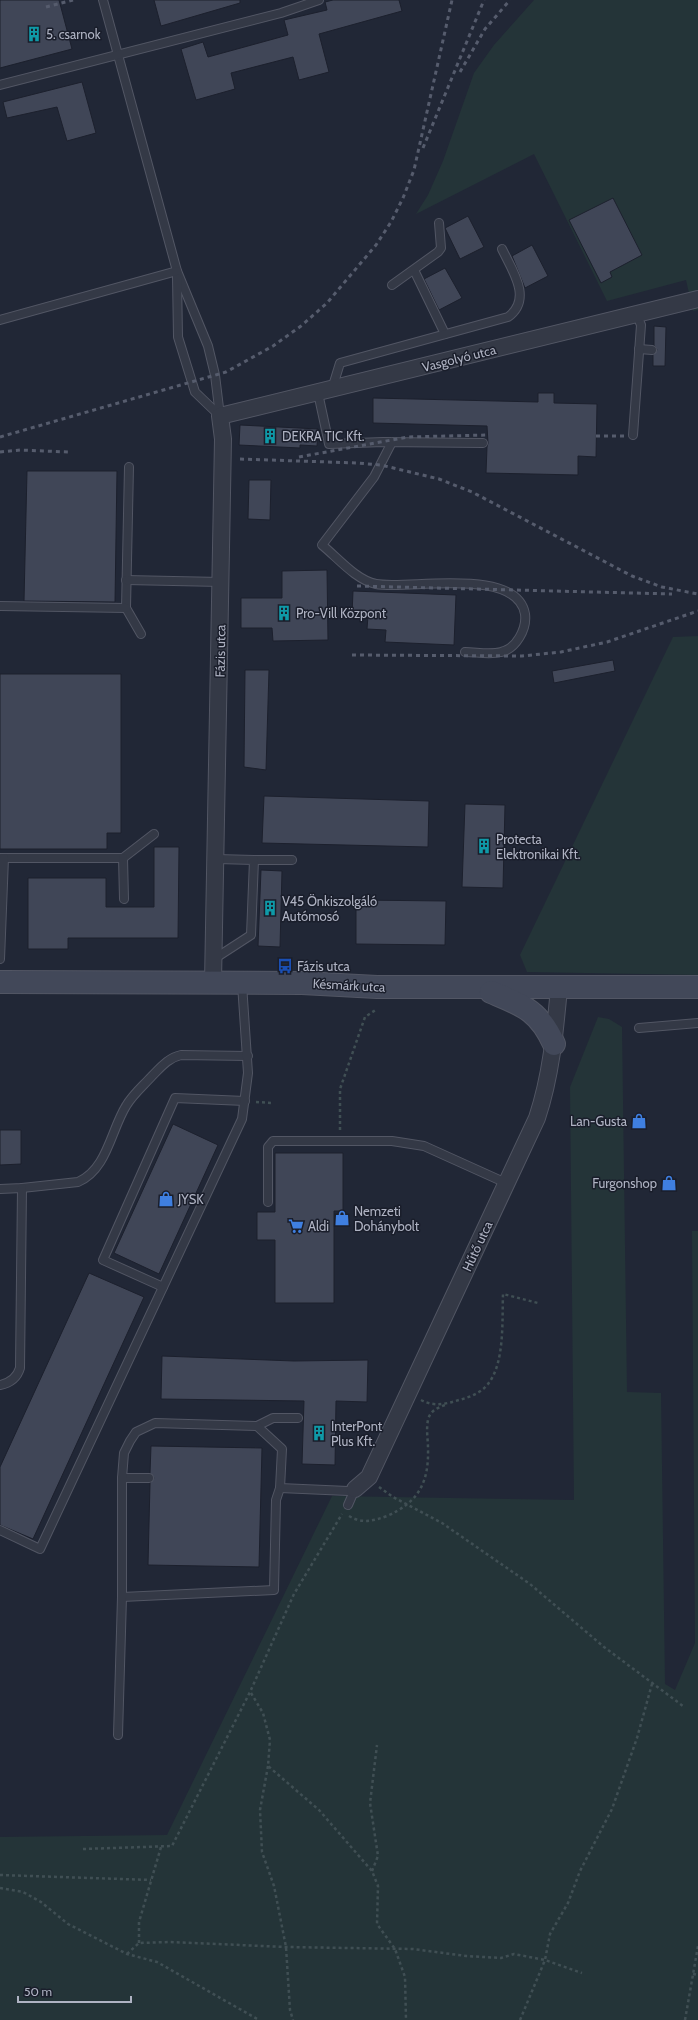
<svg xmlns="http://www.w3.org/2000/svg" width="698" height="2020" font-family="Cabin,sans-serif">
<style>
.green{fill:#243438}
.building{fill:#404657;stroke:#1c202d}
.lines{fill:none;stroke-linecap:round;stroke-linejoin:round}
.lane-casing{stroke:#525664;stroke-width:10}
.street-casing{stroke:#525664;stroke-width:18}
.secondary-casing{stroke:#525664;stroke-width:24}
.path{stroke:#404f54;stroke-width:2.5;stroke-dasharray:3 3;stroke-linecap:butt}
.lane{stroke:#343946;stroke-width:8}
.street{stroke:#343946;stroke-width:16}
.secondary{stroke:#424859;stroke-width:22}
.rail{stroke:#565c6d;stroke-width:3;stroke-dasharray:4 4;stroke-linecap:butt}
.labels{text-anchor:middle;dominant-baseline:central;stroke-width:3;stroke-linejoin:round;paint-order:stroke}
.poi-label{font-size:13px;fill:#afb3c3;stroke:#1a1e2b;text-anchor:start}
.street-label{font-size:13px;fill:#afb3c3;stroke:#1a1e2b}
</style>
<rect width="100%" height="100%" fill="#212736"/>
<g class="green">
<polygon points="534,0 698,0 698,310 693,311 686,280 607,301 534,154 416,214 428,195 443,161 474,73 494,45"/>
<polygon points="698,636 698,975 527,972 520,955 673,637"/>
<polygon points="598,1017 609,1019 622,1027 627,1392 661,1393 665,1684 675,1690 695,1643 692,1231 698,1231 698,2020 0,2020 0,1837 167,1835 332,1496 574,1500 570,1087"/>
</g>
<g class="building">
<polygon points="0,0 59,0 72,49 0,68"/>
<polygon points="154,0 240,0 240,3 161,26"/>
<polygon points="333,0 399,0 402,11 319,34 329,72 299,80 293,57 231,73 235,89 196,100 181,49 203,42 208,57 288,35 284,20 327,10 325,2"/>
<polygon points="82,82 96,133 67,141 57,107 7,118 3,102"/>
<polygon points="613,198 642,255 610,272 612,277 601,283 569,220"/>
<polygon points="468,216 484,247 460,259 445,228"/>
<polygon points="532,245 548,276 525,288 512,256"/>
<polygon points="445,268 462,298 439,310 424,279"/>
<polygon points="654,326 666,327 665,366 653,366 653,355 657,350 654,345"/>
<polygon points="538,393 554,393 554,403 597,404 596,457 578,456 578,475 486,473 487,447 488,443 487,426 373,423 373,398 538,402"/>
<polygon points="240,425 318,429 317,446 300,445 300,448 239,445"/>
<polygon points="27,471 117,471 115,602 24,601"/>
<polygon points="249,480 271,480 270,520 248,519"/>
<polygon points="327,570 328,640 273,641 272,628 241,628 241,598 282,598 282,571"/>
<polygon points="353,591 456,595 454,645 385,642 386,630 367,629 368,616 352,615"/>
<polygon points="613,660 615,671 554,683 552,671"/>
<polygon points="245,670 269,670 266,770 244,767"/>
<polygon points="0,674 121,674 121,833 107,833 107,849 0,849"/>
<polygon points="264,796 429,801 428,847 262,843"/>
<polygon points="465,804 505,805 503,888 462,887"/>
<polygon points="154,847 179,847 178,938 68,938 68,949 28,949 28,878 106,878 106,907 154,907"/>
<polygon points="261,870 282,871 280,947 258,946"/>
<polygon points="356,900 446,901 445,945 356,944"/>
<polygon points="173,1124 218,1145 159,1274 114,1253"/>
<polygon points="0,1130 21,1130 21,1164 0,1165"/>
<polygon points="275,1153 343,1153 343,1211 334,1211 334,1303 275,1303 275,1240 257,1240 257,1212 275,1212"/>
<polygon points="89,1273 144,1297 33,1539 0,1525 0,1467"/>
<polygon points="162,1356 294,1361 368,1360 367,1402 336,1401 335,1465 302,1464 304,1401 161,1399"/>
<polygon points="151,1446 262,1448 259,1567 148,1565 150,1483 154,1478 150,1473"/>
</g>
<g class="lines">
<g class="lane-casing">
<g id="lane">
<polyline points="103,0 177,271 208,346 215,375 220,416"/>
<polyline points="0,85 281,13 319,0"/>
<polyline points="414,270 445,334"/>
<polyline points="177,277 178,337 195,392 220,416"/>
<polyline points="392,285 438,252 441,248 439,223"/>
<polyline points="0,320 177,271"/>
<polyline points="639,349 652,350"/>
<path d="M332 389 340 363 508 317C533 299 512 270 502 249"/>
<polyline points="318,393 329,444 383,442 483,443"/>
<polyline points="633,435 641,325 636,313"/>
<path d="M392 442 374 477 322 545C338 558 356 580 376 584 408 590 517 566 525 614 527 629 516 649 501 652 490 655 476 652 465 652"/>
<polyline points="129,467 126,608 141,634"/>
<polyline points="126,580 221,582"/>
<polyline points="0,606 126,608"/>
<polyline points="0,858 123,858 154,834"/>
<polyline points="123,858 124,899"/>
<polyline points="254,860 292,860"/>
<polyline points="0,959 4,858"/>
<polyline points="214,959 251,935 254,860 217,859"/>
<polyline points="639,1028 698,1023"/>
<path d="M0 1189 22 1188 78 1182C107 1170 111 1130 126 1106 133 1094 143 1086 152 1076 161 1067 168 1058 181 1055L248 1056"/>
<polyline points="268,1202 268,1147 273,1141 392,1141 424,1146 506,1183"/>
<polyline points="163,1287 103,1260 175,1098 245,1101"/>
<path d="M0 1385C10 1383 17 1378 20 1368L22 1188"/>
<polyline points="257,1426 273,1418 298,1418"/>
<polyline points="122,1478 149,1478"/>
<polyline points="348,1505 355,1489"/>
<polyline points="0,1530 40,1549 242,1119 248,1073 242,984"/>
<polyline points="122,1597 274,1590 276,1500 280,1488"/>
<polyline points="118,1735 122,1597 122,1478 124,1453 130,1441 136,1432 155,1423 257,1426 282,1449 280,1488 348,1491 355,1489"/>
</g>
</g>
<g class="street-casing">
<g id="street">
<polyline points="213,982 223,439 220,416 698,299"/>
<path d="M355 1489 369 1477 537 1118C551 1076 555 1032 559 988"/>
</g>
</g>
<g class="secondary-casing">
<g id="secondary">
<polyline points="0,982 302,983 377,987 698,987"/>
<path d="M491 992C522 1005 539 1010 554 1044"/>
</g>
</g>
<g class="path">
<polyline points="256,1102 273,1103"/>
<polyline points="340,1130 340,1089 365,1017 377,1009"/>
<path d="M421 1400C434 1407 446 1404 459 1400 470 1397 481 1393 488 1384 505 1363 502 1320 503 1294L538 1303"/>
<polyline points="379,1487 393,1497 442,1523 530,1584 604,1647 683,1706"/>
<path d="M349 1516C362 1524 373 1521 387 1516 419 1502 429 1482 428 1448 428 1440 426 1429 428 1420 430 1411 437 1408 445 1405"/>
<polyline points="251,1693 263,1713 270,1740 268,1766 319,1810 372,1871 378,1886 377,1924 395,1949 405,1977 406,2020"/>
<polyline points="268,1766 260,1810 262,1852 274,1886 286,1947 290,2010 293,2020"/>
<polyline points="83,1849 172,1846 250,1692 294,1594 342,1514"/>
<polyline points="372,1871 378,1856 370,1803 377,1745"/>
<polyline points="0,1875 151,1880"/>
<polyline points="0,1888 23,1892 41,1902 68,1924 127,1954 157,1962 259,2020"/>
<polyline points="139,1943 139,1922 161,1847"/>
<polyline points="127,1954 139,1943 170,1942 286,1947 413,1949 466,1956 501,1958 514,1954 545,1960 582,1973"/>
<polyline points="693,1974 698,1975"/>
<polyline points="520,2020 545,1960 550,1934 568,1903 580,1871 612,1809 637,1738 652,1684"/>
<polyline points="685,2020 698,1946"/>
</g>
<use href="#lane" class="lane"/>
<use href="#street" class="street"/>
<use href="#secondary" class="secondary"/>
<g class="rail">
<polyline points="46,7 73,0"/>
<polyline points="460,72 485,29 510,0"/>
<polyline points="423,148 484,0"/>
<polyline points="596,436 625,436"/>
<polyline points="0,437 226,372 273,346 301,326 327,303 376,245 391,222 403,198 414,170 452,0"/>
<polyline points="0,452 20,450 69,452"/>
<polyline points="299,457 408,437 487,435"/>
<polyline points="240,459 357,463 381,465 439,479 472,492 632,576 662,587 698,594"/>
<polyline points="357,586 672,594"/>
<polyline points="352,655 522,656 561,652 607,642 698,611"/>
</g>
</g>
<defs>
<g id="building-bare" transform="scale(1.2)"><path d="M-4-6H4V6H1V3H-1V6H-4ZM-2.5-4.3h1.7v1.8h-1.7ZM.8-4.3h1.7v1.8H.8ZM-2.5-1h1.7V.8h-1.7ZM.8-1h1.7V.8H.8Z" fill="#0f9aa8" stroke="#1a1e2b" stroke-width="2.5" paint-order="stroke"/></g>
<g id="bus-bare" transform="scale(1.2)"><path d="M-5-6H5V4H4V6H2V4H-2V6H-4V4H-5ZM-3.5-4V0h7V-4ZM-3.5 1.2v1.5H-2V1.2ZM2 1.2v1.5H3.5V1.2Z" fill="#1a4fb4" stroke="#1a1e2b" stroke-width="2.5" paint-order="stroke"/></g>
<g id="shop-bare" transform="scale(1.2)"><path d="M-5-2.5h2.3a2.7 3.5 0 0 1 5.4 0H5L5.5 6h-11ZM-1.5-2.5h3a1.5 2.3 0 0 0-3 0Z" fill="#3f7fe0" stroke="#1a1e2b" stroke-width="2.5" paint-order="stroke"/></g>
<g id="supermarket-bare" transform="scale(1.2)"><path d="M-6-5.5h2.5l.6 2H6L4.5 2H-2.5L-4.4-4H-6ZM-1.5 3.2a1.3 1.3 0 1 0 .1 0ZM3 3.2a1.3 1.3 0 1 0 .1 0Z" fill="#3f7fe0" stroke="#1a1e2b" stroke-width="2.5" paint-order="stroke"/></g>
</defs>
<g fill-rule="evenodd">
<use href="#building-bare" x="34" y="34"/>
<use href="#building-bare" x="270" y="436"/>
<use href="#building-bare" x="284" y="613"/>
<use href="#building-bare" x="484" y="846"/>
<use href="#building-bare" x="270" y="908"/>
<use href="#bus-bare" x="285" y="966"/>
<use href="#shop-bare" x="639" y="1121"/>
<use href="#shop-bare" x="669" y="1183"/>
<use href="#shop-bare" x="166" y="1199"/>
<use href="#shop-bare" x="342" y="1218"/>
<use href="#supermarket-bare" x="296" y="1226"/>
<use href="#building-bare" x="319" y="1433"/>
</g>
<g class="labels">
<g class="poi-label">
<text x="46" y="34">5. csarnok</text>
<text x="282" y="436">DEKRA TIC Kft.</text>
<text x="296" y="613">Pro-Vill Központ</text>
<text x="496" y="839">Protecta<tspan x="496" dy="15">Elektronikai Kft.</tspan></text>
<text x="282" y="901">V45 Önkiszolgáló<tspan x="282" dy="15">Autómosó</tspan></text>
<text x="297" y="966">Fázis utca</text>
<text x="627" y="1121" text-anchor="end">Lan-Gusta</text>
<text x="657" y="1183" text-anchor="end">Furgonshop</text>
<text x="178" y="1199">JYSK</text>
<text x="354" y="1211">Nemzeti<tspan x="354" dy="15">Dohánybolt</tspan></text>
<text x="308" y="1226">Aldi</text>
<text x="331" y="1426">InterPont<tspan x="331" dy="15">Plus Kft.</tspan></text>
</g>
<g class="street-label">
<text transform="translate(459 358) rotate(-14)">Vasgolyó utca</text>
<text transform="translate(220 651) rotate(-89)">Fázis utca</text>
<text transform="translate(349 985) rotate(3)">Késmárk utca</text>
<text transform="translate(477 1246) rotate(-65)">Hűtő utca</text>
</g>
</g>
<path d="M18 1996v6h113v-6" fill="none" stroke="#afb3c3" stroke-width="2"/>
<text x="24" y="1996" font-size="12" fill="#afb3c3" stroke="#1a1e2b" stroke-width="3" paint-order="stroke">50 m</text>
</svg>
